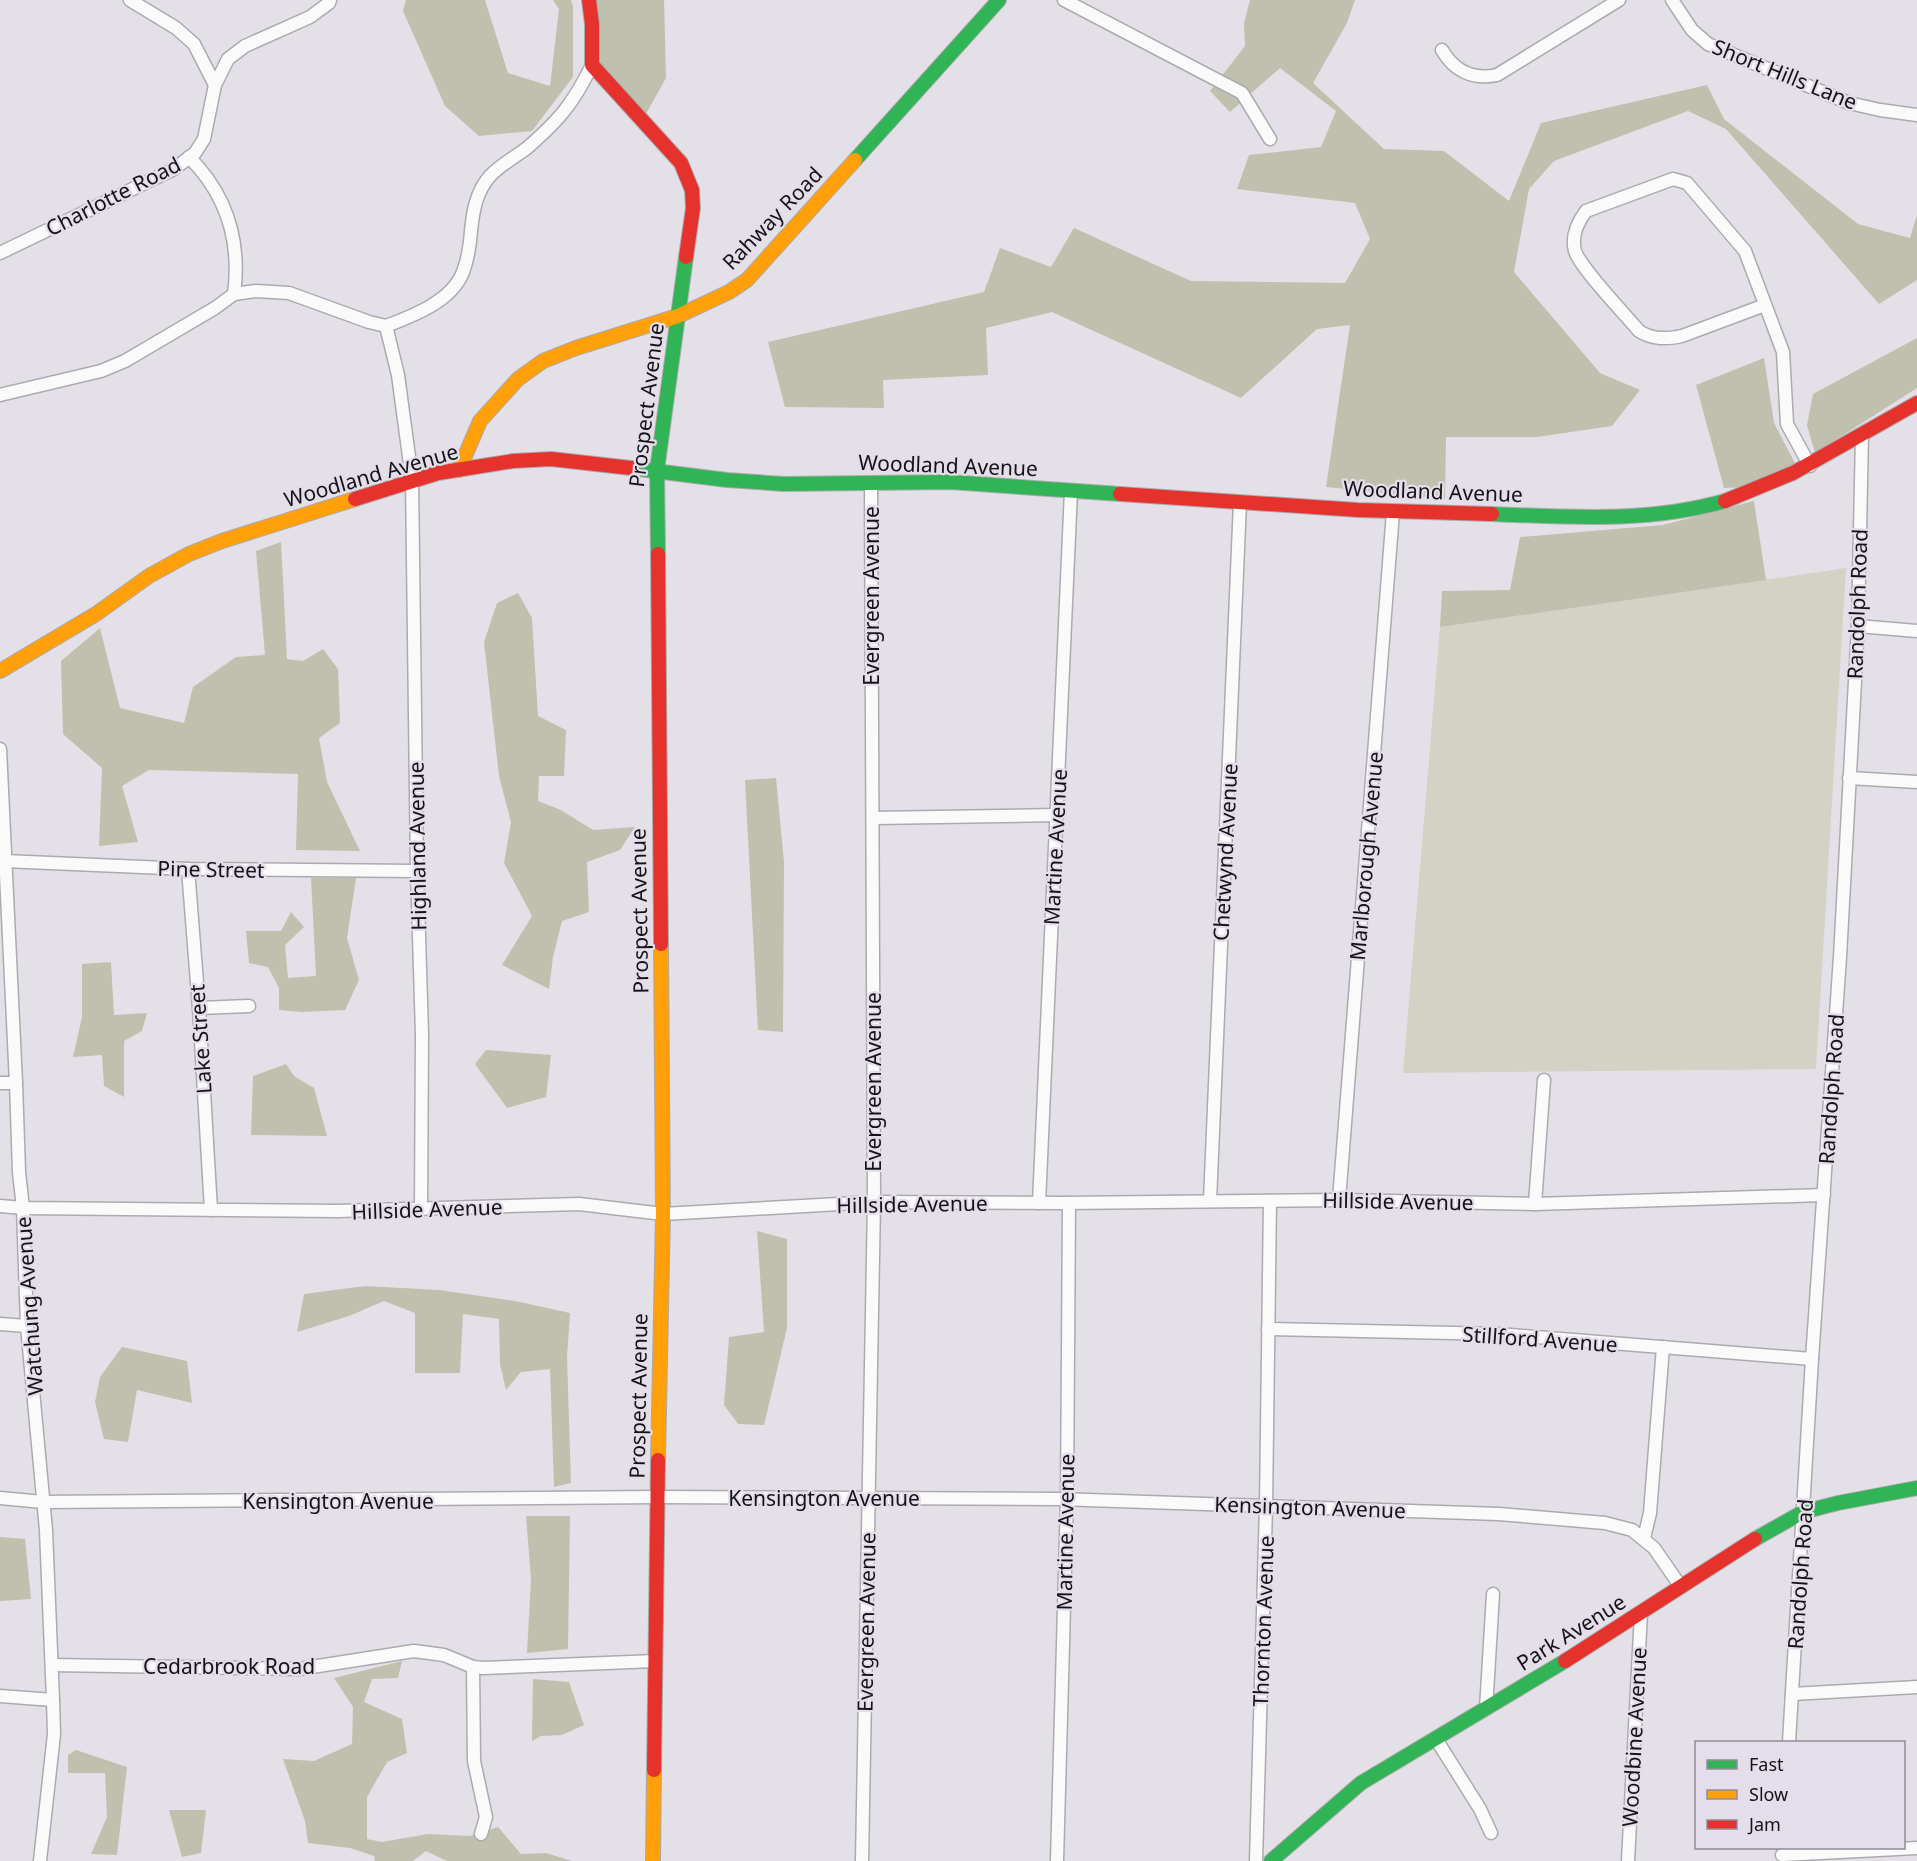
<svg xmlns="http://www.w3.org/2000/svg" width="1917" height="1861" font-family="'Noto Sans',sans-serif">
<style>
.green{fill:#d2d2c5}
.forest{fill:#c0c0ae}
.lines{fill:none;stroke-linecap:round;stroke-linejoin:round}
.street-casing{stroke:#acaaae;stroke-width:15}
.fast-casing{stroke:#acaaae;stroke-width:16}
.slow-casing{stroke:#acaaae;stroke-width:16}
.jam-casing{stroke:#acaaae;stroke-width:16}
.street{stroke:#fbfafb;stroke-width:12}
.fast{stroke:#30b455;stroke-width:14}
.slow{stroke:#ff9f0a;stroke-width:14}
.jam{stroke:#e5322d;stroke-width:14}
.labels{text-anchor:middle;dominant-baseline:central;stroke-width:4.5;stroke-linejoin:round;paint-order:stroke}
.street-label{font-size:21px;fill:#151317;stroke:#e4ddea}
</style>
<rect width="100%" height="100%" fill="#e4e0e7"/>
<polygon class="green" points="1846,568 1816,1069 1403,1073 1440,627"/>
<g class="forest">
<polygon points="406,0 485,0 508,73 550,86 559,9 553,0 571,0 573,6 573,77 532,131 479,136 445,106 403,11"/>
<polygon points="583,0 664,0 666,78 642,121 589,74"/>
<polygon points="1250,0 1355,0 1347,23 1313,83 1384,149 1444,151 1509,201 1541,123 1707,85 1724,119 1858,224 1910,238 1917,215 1917,280 1879,304 1726,129 1688,111 1554,161 1529,189 1514,272 1600,373 1640,390 1612,426 1537,437 1446,437 1445,499 1326,487 1350,325 1317,329 1241,398 1052,312 986,328 988,375 883,380 884,408 785,407 768,342 984,292 1000,248 1051,267 1074,228 1191,281 1345,283 1370,239 1355,203 1237,189 1249,155 1321,147 1336,111 1280,68 1230,112 1210,91 1245,46 1244,23"/>
<polygon points="1917,338 1917,388 1815,453 1807,425 1813,394"/>
<polygon points="1764,358 1774,423 1796,465 1746,487 1724,488 1696,385"/>
<polygon points="1754,501 1766,580 1440,627 1442,591 1510,590 1520,537 1663,525"/>
<polygon points="281,542 287,659 303,661 323,649 338,669 340,723 319,738 327,782 360,851 296,850 298,774 149,770 122,786 138,842 99,846 102,768 63,734 61,661 100,628 120,708 184,723 193,687 236,657 265,655 256,551"/>
<polygon points="518,593 532,618 538,716 566,730 564,776 539,776 538,801 561,810 593,830 635,827 620,850 587,862 589,912 562,921 553,957 549,989 502,965 532,916 504,863 511,822 499,776 484,642 497,603"/>
<polygon points="776,778 784,862 783,1032 758,1030 745,780"/>
<polygon points="311,878 356,878 347,938 359,980 345,1010 302,1012 279,1010 279,988 268,967 249,963 246,931 281,931 291,912 304,927 285,945 288,978 316,976"/>
<polygon points="111,962 114,1015 147,1013 142,1031 124,1041 124,1097 104,1086 102,1055 73,1057 82,1017 82,964"/>
<polygon points="486,1050 551,1055 546,1097 507,1108 475,1064"/>
<polygon points="286,1064 294,1076 314,1088 327,1136 251,1135 253,1076"/>
<polygon points="757,1231 787,1239 787,1328 764,1425 738,1424 724,1405 729,1337 764,1332"/>
<polygon points="365,1286 439,1290 515,1301 570,1313 567,1357 571,1483 554,1487 550,1369 521,1372 506,1390 500,1364 499,1319 463,1314 460,1373 415,1373 415,1313 384,1301 349,1316 297,1332 304,1294"/>
<polygon points="122,1347 187,1361 192,1403 137,1390 128,1442 104,1439 95,1402 100,1377"/>
<polygon points="526,1516 570,1516 568,1649 527,1653 531,1579"/>
<polygon points="0,1537 25,1539 31,1599 0,1601"/>
<polygon points="402,1661 398,1678 372,1679 364,1702 402,1719 407,1753 387,1762 367,1797 367,1839 382,1842 428,1834 470,1836 498,1827 521,1854 546,1853 572,1861 447,1861 426,1851 413,1861 375,1861 374,1856 350,1848 308,1843 305,1821 283,1759 314,1761 352,1744 353,1707 334,1678"/>
<polygon points="533,1679 569,1682 584,1725 562,1735 541,1736 532,1741"/>
<polygon points="76,1750 127,1767 117,1855 91,1854 107,1817 105,1773 68,1773 68,1755"/>
<polygon points="169,1810 206,1810 201,1853 182,1857"/>
</g>
<g class="lines">
<g class="street-casing">
<g id="street">
<polyline points="130,0 176,28 194,44 215,85"/>
<polyline points="1064,0 1242,93 1270,139"/>
<polyline points="1672,0 1692,30 1708,44 1849,103 1880,110 1917,115"/>
<path d="M1442 50C1454 71 1473 80 1497 75L1619 0"/>
<path d="M189 157C227 195 241 241 234 294"/>
<polyline points="0,253 174,169 195,153 204,139 215,85 228,59 245,46 310,17 329,3 330,0"/>
<path d="M1765 305 1682 336C1667 339 1653 340 1639 331 1625 314 1581 269 1575 251 1571 236 1577 223 1586 211L1673 179 1687 183 1745 251 1783 352 1787 424 1810 466"/>
<polyline points="386,326 398,375 412,479 417,871 422,1034 421,1210"/>
<path d="M386 326C413 316 452 301 463 272 468 259 470 245 471 231 473 211 476 192 490 176 500 165 515 157 527 148 559 120 573 104 592 65"/>
<polyline points="0,395 101,371 125,361 215,308 234,294 256,291 289,293 369,322 386,326"/>
<polyline points="1858,626 1917,631"/>
<polyline points="0,749 16,1083 19,1172 23,1208 27,1326 46,1530 53,1700 54,1734 40,1861"/>
<polyline points="1849,778 1917,782"/>
<polyline points="873,818 1057,815"/>
<polyline points="4,861 188,869 417,871"/>
<polyline points="188,869 199,1008 211,1210"/>
<polyline points="199,1008 249,1006"/>
<polyline points="0,1083 16,1083"/>
<polyline points="1339,1200 1393,512"/>
<polyline points="1210,1201 1240,502"/>
<polyline points="1039,1203 1071,491"/>
<polyline points="1535,1204 1544,1080"/>
<polyline points="0,1206 23,1208 337,1211 579,1204 663,1214 874,1202 1065,1203 1339,1200 1535,1204 1824,1195"/>
<polyline points="0,1324 27,1326"/>
<polyline points="1268,1329 1499,1334 1812,1359"/>
<polyline points="0,1498 43,1502 657,1497 1058,1499 1499,1514 1605,1523 1632,1530 1654,1548 1681,1587"/>
<polyline points="1644,1538 1650,1513 1663,1347"/>
<polyline points="52,1665 299,1669 414,1651 444,1655 473,1667 483,1668 655,1661"/>
<polyline points="473,1667 474,1761 486,1817 481,1834"/>
<polyline points="1792,1694 1917,1687"/>
<polyline points="0,1696 53,1700"/>
<polyline points="1486,1709 1493,1594"/>
<polyline points="1436,1739 1480,1809 1491,1833"/>
<polyline points="1789,1742 1812,1359 1840,957 1858,626 1862,435"/>
<polyline points="1782,1855 1917,1848"/>
<polyline points="862,1861 874,1202 871,483"/>
<polyline points="1057,1861 1067,1499 1069,1203"/>
<polyline points="1256,1861 1266,1506 1270,1201"/>
<polyline points="1628,1861 1641,1613"/>
</g>
</g>
<g class="fast-casing">
<g id="fast">
<polyline points="855,160 999,0"/>
<polyline points="631,468 727,480 784,484 950,482 1120,494"/>
<path d="M1492 514C1570 517 1648 523 1725 501"/>
<polyline points="658,554 657,470 686,257"/>
<polyline points="1755,1539 1803,1512 1838,1503 1917,1488"/>
<polyline points="1271,1861 1361,1783 1565,1661"/>
</g>
</g>
<g class="slow-casing">
<g id="slow">
<polyline points="459,470 480,421 518,379 543,361 576,348 678,316 729,292 747,280 855,160"/>
<polyline points="0,671 96,614 149,576 189,554 222,541 355,499"/>
<polyline points="658,1460 663,1214 661,944"/>
<polyline points="653,1861 654,1770"/>
</g>
</g>
<g class="jam-casing">
<g id="jam">
<polyline points="589,0 592,24 592,65 681,163 692,190 693,208 686,257"/>
<polyline points="1120,494 1358,510 1492,514"/>
<polyline points="355,499 438,473 513,461 551,459 631,468"/>
<polyline points="1725,501 1793,473 1917,403"/>
<polyline points="658,554 661,944"/>
<polyline points="1565,1661 1755,1539"/>
<polyline points="654,1770 658,1460"/>
</g>
</g>
<use href="#street" class="street"/>
<use href="#fast" class="fast"/>
<use href="#slow" class="slow"/>
<use href="#jam" class="jam"/>
</g>
<g class="labels">
<g class="street-label">
<text transform="translate(1785 74) rotate(22)">Short Hills Lane</text>
<text transform="translate(113 196) rotate(-27)">Charlotte Road</text>
<text transform="translate(772 218) rotate(-46)">Rahway Road</text>
<text transform="translate(646 405) rotate(-83)">Prospect Avenue</text>
<text transform="translate(948 465) rotate(2)">Woodland Avenue</text>
<text transform="translate(371 475) rotate(-16)">Woodland Avenue</text>
<text transform="translate(1433 491) rotate(2)">Woodland Avenue</text>
<text transform="translate(871 596) rotate(-90)">Evergreen Avenue</text>
<text transform="translate(1857 604) rotate(-88)">Randolph Road</text>
<text transform="translate(417 846) rotate(-91)">Highland Avenue</text>
<text transform="translate(1055 847) rotate(-87)">Martine Avenue</text>
<text transform="translate(1225 852) rotate(-87)">Chetwynd Avenue</text>
<text transform="translate(1366 856) rotate(-85)">Marlborough Avenue</text>
<text transform="translate(211 869) rotate(1)">Pine Street</text>
<text transform="translate(639 911) rotate(-91)">Prospect Avenue</text>
<text transform="translate(200 1039) rotate(-94)">Lake Street</text>
<text transform="translate(873 1082) rotate(-90)">Evergreen Avenue</text>
<text transform="translate(1831 1089) rotate(-86)">Randolph Road</text>
<text transform="translate(1398 1201) rotate(1)">Hillside Avenue</text>
<text transform="translate(912 1204) rotate(-1)">Hillside Avenue</text>
<text transform="translate(427 1209) rotate(-2)">Hillside Avenue</text>
<text transform="translate(29 1306) rotate(-94)">Watchung Avenue</text>
<text transform="translate(1540 1339) rotate(4)">Stillford Avenue</text>
<text transform="translate(638 1396) rotate(-89)">Prospect Avenue</text>
<text x="824" y="1498">Kensington Avenue</text>
<text x="338" y="1501">Kensington Avenue</text>
<text transform="translate(1310 1507) rotate(2)">Kensington Avenue</text>
<text transform="translate(1065 1532) rotate(-89)">Martine Avenue</text>
<text transform="translate(1800 1574) rotate(-86)">Randolph Road</text>
<text transform="translate(1263 1621) rotate(-88)">Thornton Avenue</text>
<text transform="translate(866 1622) rotate(-89)">Evergreen Avenue</text>
<text transform="translate(1571 1632) rotate(-32)">Park Avenue</text>
<text x="229" y="1666">Cedarbrook Road</text>
<text transform="translate(1634 1737) rotate(-87)">Woodbine Avenue</text>
</g>
</g>
<rect x="1695" y="1741" width="210" height="108" fill="#e4ddea" stroke="#918c96" stroke-width="1.5"/>
<rect x="1707" y="1760" width="30" height="9" fill="#30b455" stroke="#918c96" stroke-width="1.5"/>
<text x="1749" y="1771" font-size="18" fill="#151317">Fast</text>
<rect x="1707" y="1790" width="30" height="9" fill="#ff9f0a" stroke="#918c96" stroke-width="1.5"/>
<text x="1749" y="1801" font-size="18" fill="#151317">Slow</text>
<rect x="1707" y="1820" width="30" height="9" fill="#e5322d" stroke="#918c96" stroke-width="1.5"/>
<text x="1749" y="1831" font-size="18" fill="#151317">Jam</text>
</svg>
